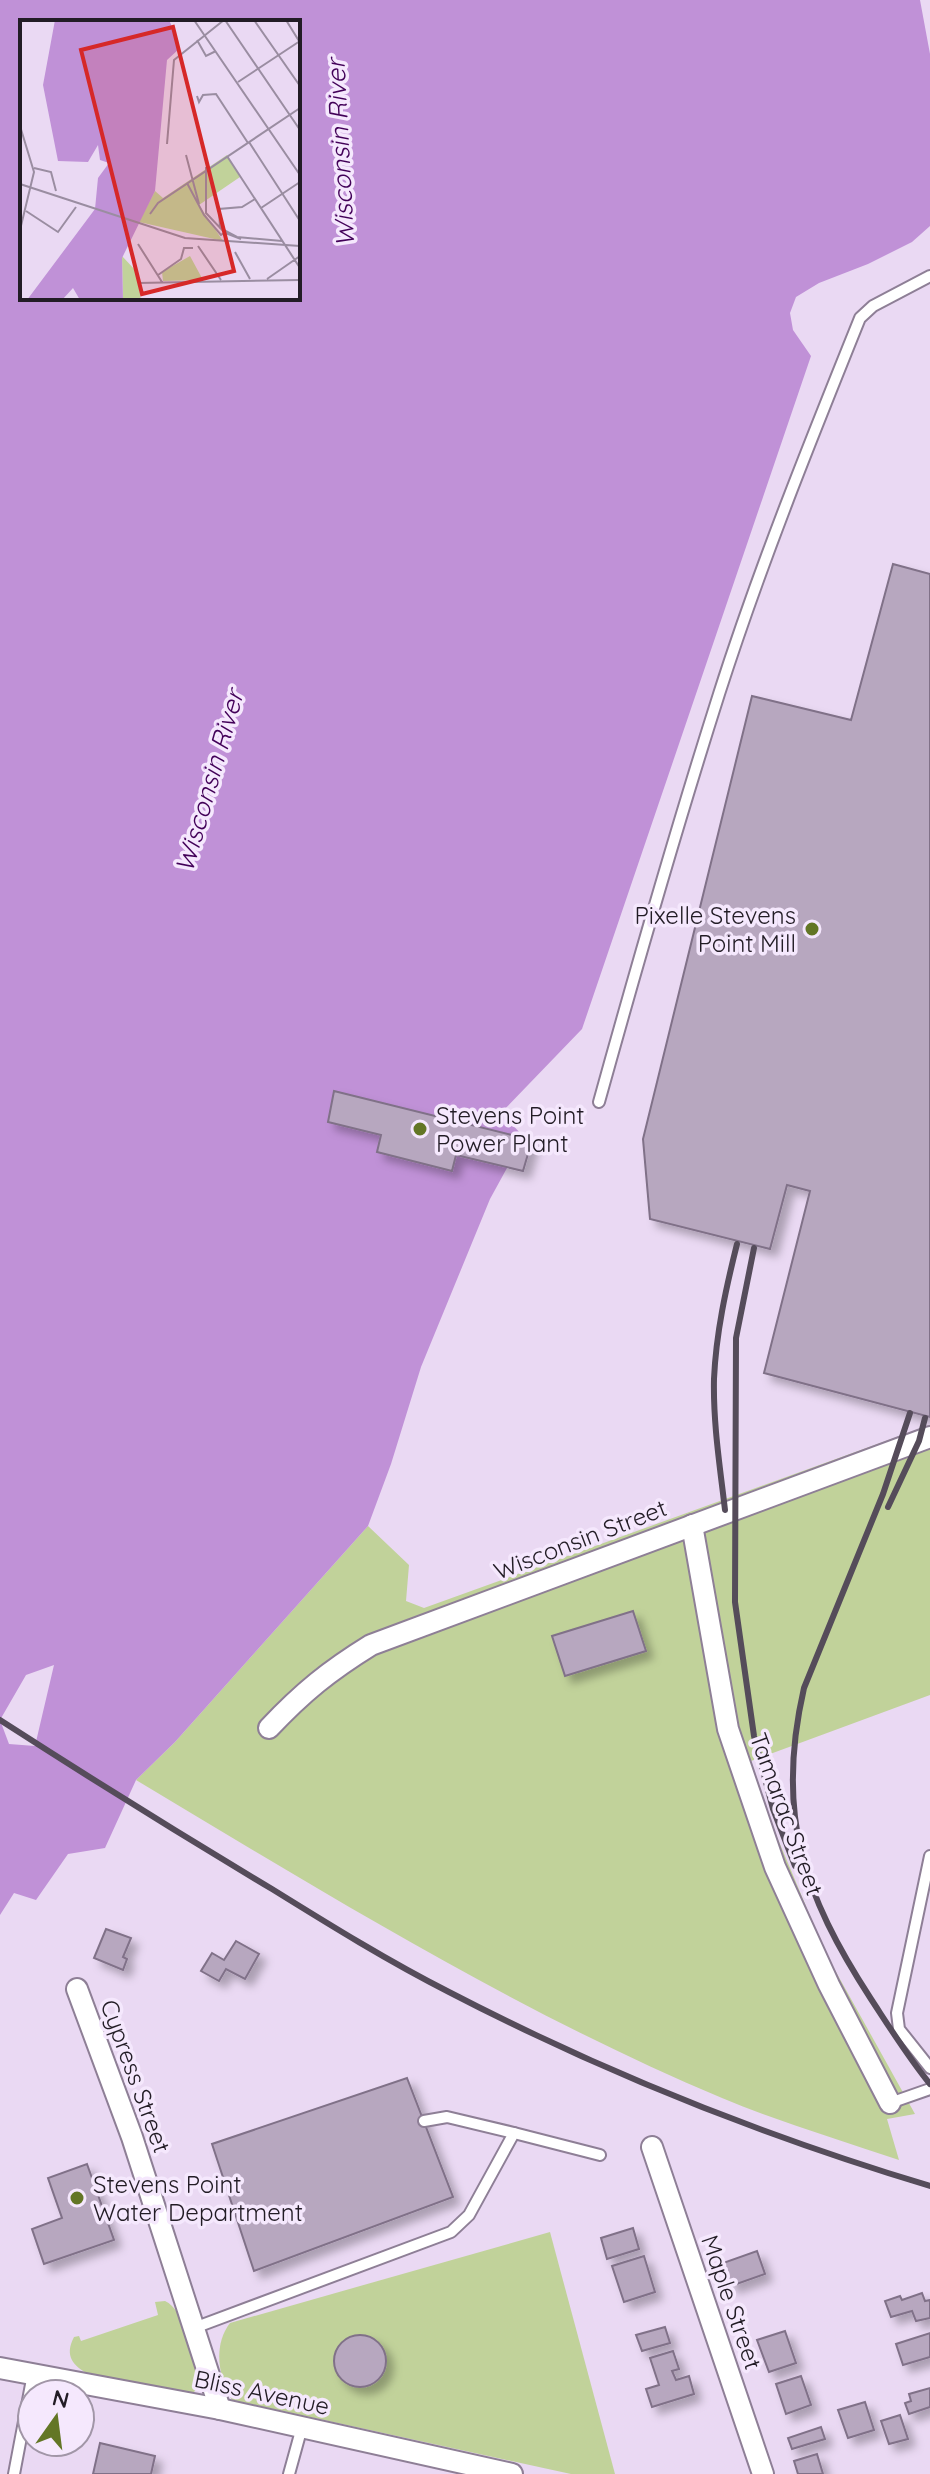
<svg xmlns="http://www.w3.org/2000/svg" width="930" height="2474" font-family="Quicksand,sans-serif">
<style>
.green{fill:#c1d29a}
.water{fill:#c091d7;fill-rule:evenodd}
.building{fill:#b7a7bf;stroke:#807188;stroke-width:2;filter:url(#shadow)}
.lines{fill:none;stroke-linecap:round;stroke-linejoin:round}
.service-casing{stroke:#8e7f96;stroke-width:14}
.minor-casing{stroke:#8e7f96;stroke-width:24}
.service{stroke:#fff;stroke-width:10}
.minor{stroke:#fff;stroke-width:20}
.rail{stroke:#554c5a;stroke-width:6}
.poi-dot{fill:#637626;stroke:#f5e8fd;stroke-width:3}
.labels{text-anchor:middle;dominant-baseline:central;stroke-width:7;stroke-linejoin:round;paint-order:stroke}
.poi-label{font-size:24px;fill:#221c25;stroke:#f5e8fd;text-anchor:start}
.street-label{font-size:24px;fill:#221c25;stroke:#f5e8fd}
.water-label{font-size:26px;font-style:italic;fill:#420058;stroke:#f5e8fd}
.inset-road{fill:none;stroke:#9a8da1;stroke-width:2}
.view{fill:#d62828;fill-opacity:0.15;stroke:#d62828;stroke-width:4}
.inset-edge{fill:none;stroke:#221c25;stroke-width:4}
</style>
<defs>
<filter id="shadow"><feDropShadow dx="7" dy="7" stdDeviation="4" flood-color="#0004"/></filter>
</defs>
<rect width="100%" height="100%" fill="#ead9f3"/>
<g class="green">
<path d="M930 1425V1695L751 1761 767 1813 826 1954 915 2114 887 2119 899 2160C840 2140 779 2122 722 2098 517 2012 326 1894 136 1780L175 1742 368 1526 409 1565 406 1601 424 1608Z"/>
<path d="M550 2232 615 2474H571L232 2400C218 2377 213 2345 230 2323Z"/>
<path d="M165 2301C185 2310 193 2355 201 2376L199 2386 194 2392 184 2394 90 2375C73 2366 64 2356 74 2337L79 2336 81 2341 158 2315 155 2302Z"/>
</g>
<path class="water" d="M0 0H920L930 54V226L912 242 868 264 819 283 796 297 790 313 793 330 811 356 582 1029 501 1113 524 1137 490 1199 421 1367 391 1464 368 1526 175 1742 136 1780 105 1848 68 1854 36 1900 14 1893 0 1915ZM22 22H298V298H22ZM54 1665 35 1746 9 1744 0 1720 26 1675Z"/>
<g class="building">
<polygon points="893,564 930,574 930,1417 764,1373 810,1191 787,1185 770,1249 650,1219 643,1139 752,696 851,720"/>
<polygon points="334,1091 532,1140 523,1171 456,1155 452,1171 377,1152 381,1135 328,1122"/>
<polygon points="633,1611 646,1651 565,1676 552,1636"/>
<polygon points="106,1929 131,1938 123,1957 127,1959 123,1970 94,1958"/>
<polygon points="236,1941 259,1954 245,1979 226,1969 219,1981 201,1971 212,1953 224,1960"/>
<polygon points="407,2078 453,2197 254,2271 212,2144"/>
<polygon points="87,2164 114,2240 44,2264 32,2229 62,2218 48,2178"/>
<polygon points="633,2228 639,2249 607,2259 601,2238"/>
<polygon points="757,2251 765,2274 731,2286 723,2263"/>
<polygon points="644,2256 655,2292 624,2302 612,2266"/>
<polygon points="922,2293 925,2301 930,2300 930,2318 916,2321 912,2311 891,2317 885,2301 900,2296 902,2300"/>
<polygon points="665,2327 670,2343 642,2351 636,2335"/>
<polygon points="785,2331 796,2363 769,2372 757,2340"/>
<polygon points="930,2333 930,2357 903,2365 896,2344"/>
<circle cx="360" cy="2361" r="26"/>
<polygon points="673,2351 679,2369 672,2371 676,2380 689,2376 694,2394 652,2407 646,2389 659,2385 650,2358"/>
<polygon points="801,2376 811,2405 786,2414 776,2384"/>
<polygon points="930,2388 930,2407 909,2414 905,2403 911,2401 909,2394"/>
<polygon points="865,2402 874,2430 848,2438 838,2410"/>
<polygon points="900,2415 908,2439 889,2444 881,2421"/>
<polygon points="821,2427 825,2439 792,2449 788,2438"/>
<polygon points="100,2443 155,2456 151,2474 93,2474"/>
<polygon points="817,2454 823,2474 798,2474 794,2461"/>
</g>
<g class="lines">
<g class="service-casing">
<g id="service">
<path d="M599 1102C637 965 676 829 719 694 760 566 810 442 860 318L873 306 930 276"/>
<polyline points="930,1856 897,2013 899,2029 930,2068"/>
<polyline points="890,2103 930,2089"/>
<polyline points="424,2121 447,2117 514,2133"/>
<polyline points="194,2328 451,2232 469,2215 514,2133 600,2155"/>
<polyline points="14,2474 33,2374"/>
<polyline points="289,2474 302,2427"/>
</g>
</g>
<g class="minor-casing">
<g id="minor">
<polyline points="692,1525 728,1729 775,1867 829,1985 890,2103"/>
<path d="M269 1728C303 1692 329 1671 371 1645L930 1437"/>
<polyline points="77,1989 132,2137 220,2409"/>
<polyline points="652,2147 763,2474"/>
<polyline points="0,2368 220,2409 512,2474"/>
</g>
</g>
<use href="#service" class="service"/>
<use href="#minor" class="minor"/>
<g class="rail">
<polyline points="754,1248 736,1338 735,1602 754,1736 773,1809 795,1866"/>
<path d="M910 1413 883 1494 804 1688C775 1814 803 1894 871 1999 890 2028 908 2057 930 2084"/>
<polyline points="888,1507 919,1441 925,1418"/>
<path d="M725 1510C720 1467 713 1423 714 1379 716 1333 726 1288 737 1244"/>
<path d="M0 1720C90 1778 180 1834 272 1889 330 1925 388 1961 449 1992 603 2072 764 2136 930 2186"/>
</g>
</g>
<g class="poi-dot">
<circle cx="812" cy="929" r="8"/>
<circle cx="420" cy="1129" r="8"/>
<circle cx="77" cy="2198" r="8"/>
</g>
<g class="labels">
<g class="poi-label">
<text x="796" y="915" text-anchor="end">Pixelle Stevens<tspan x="796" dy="28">Point Mill</tspan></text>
<text x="436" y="1115">Stevens Point<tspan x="436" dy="28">Power Plant</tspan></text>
<text x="93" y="2184">Stevens Point<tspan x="93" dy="28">Water Department</tspan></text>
</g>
<g class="street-label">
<text transform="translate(580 1539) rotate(-21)">Wisconsin Street</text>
<text transform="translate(787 1814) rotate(70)">Tamarac Street</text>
<text transform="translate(136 2076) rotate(70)">Cypress Street</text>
<text transform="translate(732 2302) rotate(71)">Maple Street</text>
<text transform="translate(262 2392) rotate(12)">Bliss Avenue</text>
</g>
<g class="water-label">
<text transform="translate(340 153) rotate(-93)">Wisconsin River</text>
<text transform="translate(209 781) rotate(-74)">Wisconsin River</text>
</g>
</g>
<g transform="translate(20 20)">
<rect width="280" height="280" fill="#ead9f3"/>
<path d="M207 135 220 157 179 185 203 221 119 202 135 171 143 178ZM102 236 116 251 121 280H103ZM170 236 183 260 143 261 142 252Z" fill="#c1d29a"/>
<path d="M35 0H149L158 20 159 29 147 40 135 171 102 238 103 280H60L53 268 42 280H7L75 189 78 158 89 143 80 140 78 125 68 142 38 141 23 65Z" fill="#c091d7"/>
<path class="inset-road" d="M174 0 280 155M205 0 280 110M234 0 280 66M266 0 279 21M177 20 186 36 196 31M218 62 280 21M177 76 179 82 183 75 196 74 228 123M0 106 14 152 0 210M229 122 280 201M147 124 154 40 204 0M166 135 179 184M207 136 280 248M186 147V193L205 213 221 219M14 148 31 152 36 171M167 163 184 195 201 215 205 212M0 164 165 218 280 226M235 179 222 187 199 189 200 208 217 217 262 221M241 188 280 162M6 191 38 212 56 187M130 194 138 183 280 88M118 224 142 262M178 226 201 260M215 232 230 259M138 255 161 239 164 228H173M247 259 280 236M118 263 280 260"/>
<path class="view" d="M153 7 214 251 122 274 61 30Z"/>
<rect width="280" height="280" class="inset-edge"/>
</g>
<g transform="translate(56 2418) rotate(14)"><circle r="38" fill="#f5e8fd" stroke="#a196a7" stroke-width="2"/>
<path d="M0-6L14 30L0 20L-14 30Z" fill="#637626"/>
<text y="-12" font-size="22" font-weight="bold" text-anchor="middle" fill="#221c25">N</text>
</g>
</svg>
